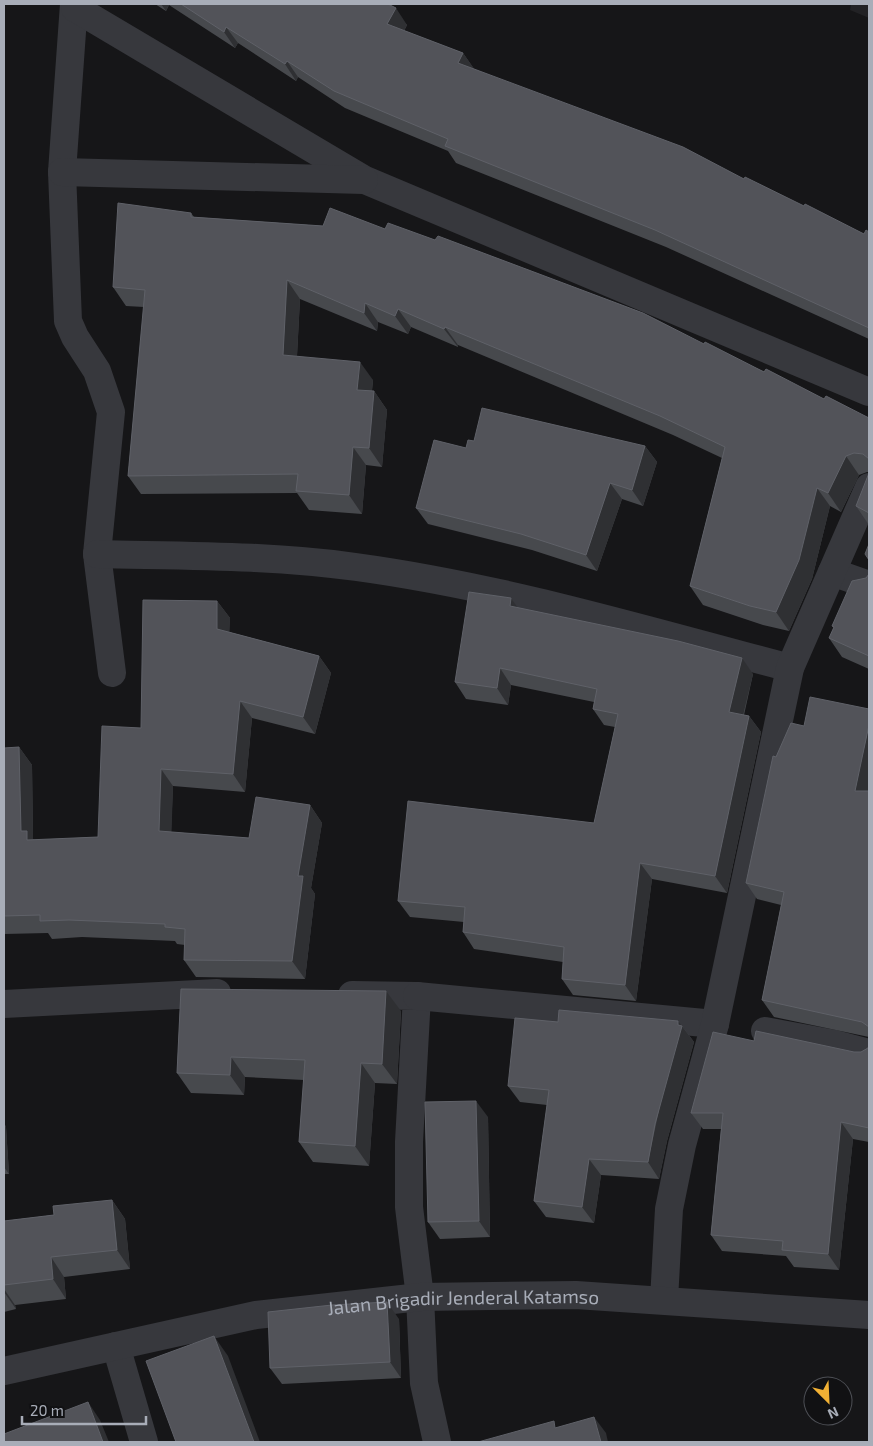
<svg xmlns="http://www.w3.org/2000/svg" width="873" height="1446" font-family="'Exo 2',sans-serif">
<style>
.built{fill:#222225}
.lines{fill:none;stroke-linecap:round;stroke-linejoin:round}
.minor{stroke:#37383d;stroke-width:28}
.wall{fill:#47494d}
.shaded-wall{fill:#2f3033}
.building{fill:#525359;stroke:#5f6168}
.labels{text-anchor:middle;dominant-baseline:central;stroke-width:4;stroke-linejoin:round;paint-order:stroke}
.street-label{font-size:19px;fill:#a8adb8;stroke:#111113}
</style>
<rect width="100%" height="100%" fill="#161618"/>
<polygon class="built" points="851,4 869,4 869,18 850,10"/>
<g class="lines">
<g class="minor">
<polyline points="74,4 62,172 68,321 75,337 97,371 111,412 97,554 112,673"/>
<polyline points="75,8 365,180 869,392"/>
<polyline points="62,172 364,180"/>
<path d="M97 554C183 556 271 555 356 567 503 587 646 630 790 668"/>
<polyline points="832,572 869,585"/>
<polyline points="352,995 417,996 409,1142 409,1207 420,1297 424,1383 437,1442"/>
<polyline points="417,996 715,1024"/>
<polyline points="4,1004 217,993"/>
<polyline points="765,1031 835,1044 869,1053"/>
<polyline points="664,1300 669,1209 682,1145 715,1024 790,668 869,487"/>
<polyline points="116,1346 144,1442"/>
<path id="s1" d="M4 1371 256 1315 420 1297 576 1295 869 1315"/>
</g>
</g>
<g class="wall">
<polygon points="155,4 388,4 407,25 404,31 463,53 474,69 744,179 864,234 869,232 869,339 666,247 456,163 448,151 345,108 298,77 296,81 238,43 235,48 169,5 166,11"/>
<polygon points="191,213 194,217 323,226 385,229 704,344 824,399 869,418 869,472 867,472 859,475 841,512 830,506 812,579 789,631 763,625 703,605 690,586 722,458 673,435 458,345 458,347 411,327 408,334 378,322 377,331 300,299 297,356 373,380 372,391 374,391 387,410 382,467 366,465 362,514 309,510 297,493 141,494 128,476 144,307 126,306 113,287"/>
<polygon points="474,441 645,446 657,462 643,506 622,499 597,571 532,550 428,524 416,508 466,448"/>
<polygon points="869,473 869,525 856,506"/>
<polygon points="869,574 869,669 842,657 829,638 834,628 832,626"/>
<polygon points="511,598 517,608 753,674 744,715 749,716 761,732 727,893 652,879 636,1001 573,995 562,979 563,962 474,949 463,932 464,922 410,917 398,901 594,823 615,727 604,725 593,709 594,702 511,685 508,705 466,699 455,682"/>
<polygon points="217,601 230,618 229,632 319,656 331,673 315,734 252,718 245,792 173,786 171,832 249,838 310,805 322,823 311,888 315,894 305,979 196,977 184,960 185,945 177,944 175,941 82,937 52,939 48,933 4,934 4,748 19,747 32,765 33,839 34,840 98,837 141,728"/>
<polygon points="869,709 869,1037 774,1017 762,1000 781,905 757,899 746,883 776,757 804,726"/>
<polygon points="181,989 401,1011 397,1084 375,1083 369,1166 313,1162 299,1142 304,1080 245,1077 244,1095 191,1093 177,1073"/>
<polygon points="681,1025 682,1026 694,1042 667,1141 659,1179 601,1175 594,1223 546,1217 534,1201 547,1105 520,1102 508,1086"/>
<polygon points="754,1041 854,1052 861,1052 868,1048 869,1046 869,1142 853,1139 839,1270 794,1267 786,1256 722,1251 711,1235 721,1129 703,1129 691,1113"/>
<polygon points="488,1117 490,1237 440,1239 428,1222"/>
<polygon points="4,1123 6,1127 9,1174 4,1174"/>
<polygon points="112,1200 125,1219 130,1269 64,1277 66,1299 15,1305 16,1309 4,1312 4,1221 54,1215"/>
<polygon points="399,1319 401,1378 282,1384 270,1368"/>
</g>
<g class="shaded-wall">
<polygon points="161,4 168,4 169,5 166,11"/>
<polygon points="396,8 407,25 399,40 387,24"/>
<polygon points="226,27 238,43 235,48 224,32"/>
<polygon points="463,53 475,70 458,63"/>
<polygon points="287,61 298,77 296,81 285,64"/>
<polygon points="287,280 300,299 296,374 283,355"/>
<polygon points="365,303 378,322 377,331 364,313"/>
<polygon points="398,309 411,327 408,334 395,316"/>
<polygon points="445,327 458,345 458,347 444,329"/>
<polygon points="360,362 373,380 370,408 357,390"/>
<polygon points="374,391 387,410 382,467 369,448"/>
<polygon points="645,446 657,462 643,506 632,490"/>
<polygon points="353,447 366,465 362,514 349,495"/>
<polygon points="846,456 859,475 841,512 828,493"/>
<polygon points="610,483 622,499 597,571 586,555"/>
<polygon points="817,488 830,506 812,579 789,631 776,612"/>
<polygon points="511,598 522,614 510,606"/>
<polygon points="217,601 230,618 229,646 217,629"/>
<polygon points="319,656 331,673 315,734 303,717"/>
<polygon points="742,658 753,674 740,728 729,712"/>
<polygon points="500,668 511,685 508,705 497,688"/>
<polygon points="240,701 252,718 245,792 233,774"/>
<polygon points="749,716 761,732 727,893 715,876"/>
<polygon points="869,725 869,795 855,791"/>
<polygon points="19,747 32,765 33,839 39,848 40,858 21,831"/>
<polygon points="161,769 173,786 171,848 159,831"/>
<polygon points="310,805 322,823 311,888 315,894 305,979 292,961 298,876"/>
<polygon points="640,863 652,879 636,1001 625,985"/>
<polygon points="386,991 401,1011 397,1084 382,1064"/>
<polygon points="678,1021 694,1042 667,1141 659,1179 648,1162"/>
<polygon points="231,1057 245,1077 244,1095 230,1075"/>
<polygon points="361,1063 375,1083 369,1166 355,1146"/>
<polygon points="476,1101 488,1117 490,1237 479,1221"/>
<polygon points="841,1122 853,1139 839,1270 828,1254"/>
<polygon points="4,1123 6,1127 9,1174 4,1167"/>
<polygon points="589,1159 601,1175 594,1223 582,1207"/>
<polygon points="112,1200 125,1219 130,1269 117,1250"/>
<polygon points="51,1257 64,1277 66,1299 53,1279"/>
<polygon points="4,1289 15,1305 16,1309 4,1292"/>
<polygon points="387,1302 399,1319 401,1378 390,1362"/>
<polygon points="214,1336 228,1356 260,1442 254,1442"/>
<polygon points="88,1402 100,1420 109,1442 103,1442"/>
<polygon points="594,1417 606,1433 608,1442 601,1442"/>
</g>
<g class="building">
<polygon points="181,4 388,4 396,8 387,24 463,53 458,63 683,147 744,179 745,177 804,206 805,204 864,234 866,230 869,232 869,328 655,230 445,146 448,139 334,91 287,61 285,64 226,27 224,32"/>
<polygon points="118,203 191,213 191,217 323,226 330,208 385,229 388,223 435,240 438,236 643,313 704,344 705,342 764,372 766,369 824,399 826,396 869,418 869,461 869,459 863,454 854,453 846,456 828,493 817,488 799,560 776,612 750,606 690,586 725,447 660,416 445,327 444,329 398,309 395,316 365,303 364,313 287,280 283,355 360,362 357,390 374,391 369,448 353,447 349,495 296,491 298,474 128,476 145,290 113,287"/>
<polygon points="482,408 645,446 632,490 610,483 586,555 521,534 416,508 434,440 466,448 468,440 474,441"/>
<polygon points="869,473 869,513 856,506"/>
<polygon points="869,544 869,560 865,554"/>
<polygon points="869,574 869,656 829,638 834,627 832,626 852,581 866,578"/>
<polygon points="469,592 511,598 510,606 678,641 742,658 729,712 749,716 715,876 640,863 625,985 562,979 564,947 463,932 465,907 398,901 408,801 594,823 618,714 593,709 597,689 500,668 497,688 455,682"/>
<polygon points="143,600 217,601 217,629 319,656 303,717 240,701 233,774 161,769 159,831 249,838 256,797 310,805 298,876 303,876 292,961 184,960 185,929 165,927 165,924 69,920 40,921 40,915 4,916 4,748 19,747 21,831 27,831 27,840 98,837 102,726 141,728"/>
<polygon points="810,697 869,709 869,725 855,791 869,791 869,1027 862,1022 762,1000 784,892 746,883 773,756 776,757 791,723 804,726"/>
<polygon points="181,989 386,991 382,1064 361,1063 355,1146 299,1142 305,1060 231,1057 230,1075 177,1073"/>
<polygon points="559,1010 678,1021 678,1025 682,1026 655,1124 648,1162 589,1159 582,1207 534,1201 549,1090 508,1086 515,1018 558,1022"/>
<polygon points="756,1031 854,1052 861,1052 868,1048 869,1046 869,1128 841,1122 828,1254 782,1250 783,1241 711,1235 723,1113 691,1113 713,1032 754,1041"/>
<polygon points="476,1101 479,1221 428,1222 425,1102"/>
<polygon points="112,1200 117,1250 51,1257 53,1279 4,1285 4,1221 54,1215 53,1206"/>
<polygon points="387,1302 390,1362 270,1368 268,1312 332,1305"/>
<polygon points="214,1336 254,1442 176,1442 146,1361"/>
<polygon points="88,1402 103,1442 4,1442 4,1434"/>
<polygon points="594,1417 601,1442 478,1442 554,1421 555,1428"/>
</g>
<g class="labels">
<g class="street-label">
<text stroke="none"><textPath href="#s1" startOffset="466">Jalan Brigadir Jenderal Katamso</textPath></text>
</g>
</g>
<rect width="873" height="1446" fill="none" stroke="#a8adb8" stroke-width="10"/>
<g transform="translate(828 1401) rotate(156)"><circle r="24" fill="#111113" stroke="#4d4f55"/>
<path d="M0-4L9 19L0 12L-9 19Z" fill="#f2b134"/>
<text y="-8" font-size="14" font-weight="bold" text-anchor="middle" fill="#a8adb8">N</text>
</g>
<path d="M22 1416v8h124v-8" fill="none" stroke="#a8adb8" stroke-width="2.5"/>
<text x="30" y="1416" font-size="15" fill="#a8adb8" stroke="#111113" stroke-width="4" paint-order="stroke">20 m</text>
</svg>
